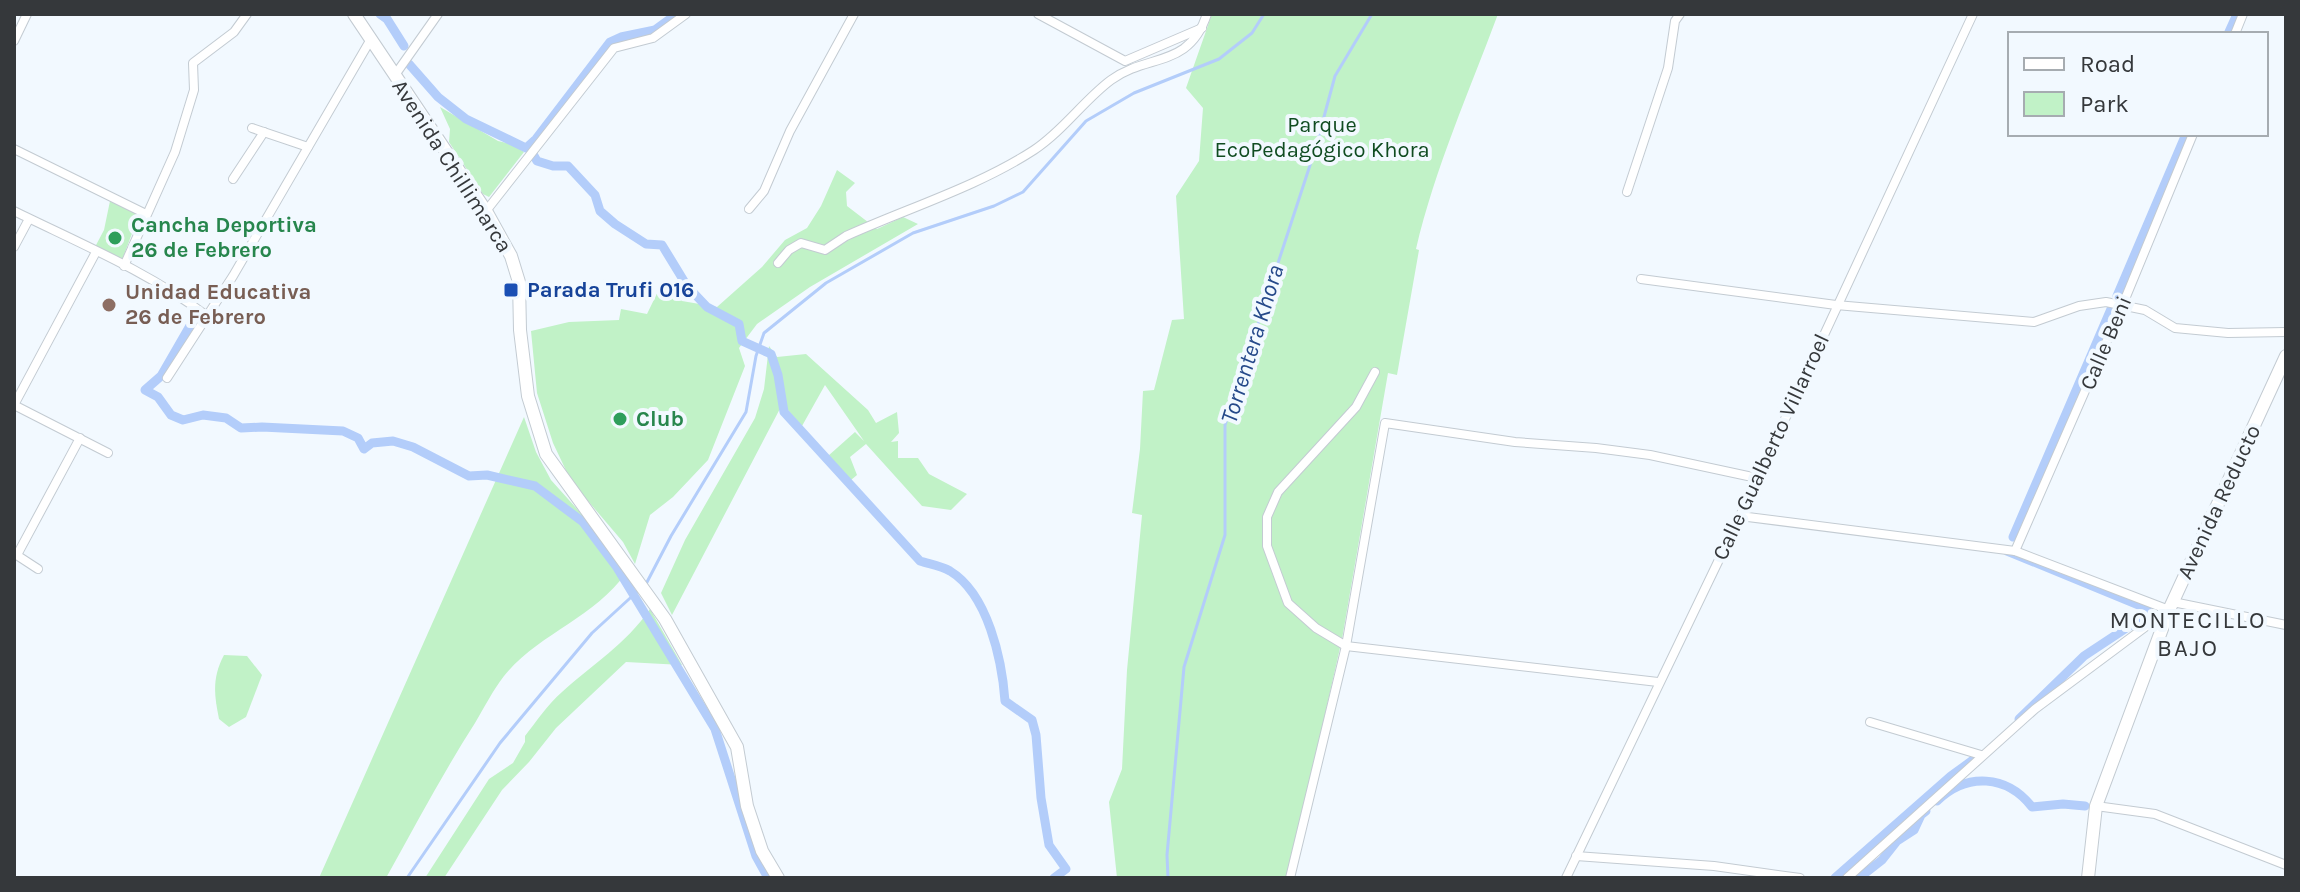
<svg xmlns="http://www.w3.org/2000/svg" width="2300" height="892" font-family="Karla,sans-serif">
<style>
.green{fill:#c1f2c7}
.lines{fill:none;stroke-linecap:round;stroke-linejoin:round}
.stream{stroke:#b3cdfa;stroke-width:3}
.canal{stroke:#b3cdfa;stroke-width:9}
.street-casing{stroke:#c3cbd2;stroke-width:10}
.secondary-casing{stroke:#c3cbd2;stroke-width:14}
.street{stroke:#fff;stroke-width:8}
.secondary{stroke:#fff;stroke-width:12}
.leisure-dot{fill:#2e9e5b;stroke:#f2f9ff;stroke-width:3}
.transit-dot{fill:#1a4fb4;stroke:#f2f9ff;stroke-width:3}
.education-dot{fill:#8d6e63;stroke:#f2f9ff;stroke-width:3}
.labels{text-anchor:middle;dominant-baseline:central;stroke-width:8;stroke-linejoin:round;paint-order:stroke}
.park-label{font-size:22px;fill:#104c21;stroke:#f2f9ff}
.street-label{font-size:22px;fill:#35383b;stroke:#f2f9ff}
.leisure-label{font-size:22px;font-weight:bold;fill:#27864d;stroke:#f2f9ff;text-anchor:start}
.transit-label{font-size:22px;font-weight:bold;fill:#164399;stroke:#f2f9ff;text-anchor:start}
.education-label{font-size:22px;font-weight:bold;fill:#785e54;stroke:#f2f9ff;text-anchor:start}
.water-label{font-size:24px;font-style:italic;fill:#25498a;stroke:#f2f9ff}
.neighbourhood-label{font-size:24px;letter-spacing:2px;fill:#35383b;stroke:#f2f9ff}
</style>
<rect width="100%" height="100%" fill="#f2f9ff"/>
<g class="green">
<path d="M1212 14H1498C1469 92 1435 168 1416 249L1419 250 1397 375 1388 373 1342 639 1288 878H1117L1109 802 1122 769 1127 670 1142 515 1132 513 1140 449 1143 391 1154 390 1172 320 1184 319 1176 196 1199 161 1203 108 1186 88Z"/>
<polygon points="440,107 498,141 515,145 524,152 489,197 483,194 449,142 450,129"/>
<polygon points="837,170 855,183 846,192 847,206 877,229 903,217 918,224 810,287 757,324 739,348 745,366 708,460 673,497 650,515 635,564 623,542 571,481 553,443 537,393 531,331 569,322 619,320 621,309 647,314 663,281 682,301 717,307 762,267 785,240 807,228 821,206"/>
<polygon points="110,201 139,215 122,260 95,247 104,230"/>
<polygon points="769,346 777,357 806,354 868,410 876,423 897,412 899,433 891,442 898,441 898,458 918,458 929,474 967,494 951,510 922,506 866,444 850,457 857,475 851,480 828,456 855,432 864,441 825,385 802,426 786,408 784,401 672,615 661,593 685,540 755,418 764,389"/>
<path d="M524 417 536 452 551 480 586 519 626 573C594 618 538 634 504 676 493 690 484 708 475 723 443 773 415 826 386 878H319Z"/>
<path d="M650 609 682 665 626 662 556 728 529 762 502 790 444 878H425L489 779 513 763 525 742V736C536 722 548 704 562 692 592 665 626 644 650 609Z"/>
<path d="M224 655 247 656 262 675 246 717 229 727 219 719C214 694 212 678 224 655Z"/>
</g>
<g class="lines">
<g class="stream">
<polyline points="646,584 671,536 746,412 756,356 764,333 826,283 913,233 994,206 1023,192 1086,121 1134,93 1219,59 1252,33 1264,14"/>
<polyline points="407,878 500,743 592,633 640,589"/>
<polyline points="1168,878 1167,855 1184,667 1225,535 1225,425 1315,150 1335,76 1372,14"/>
</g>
<g class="canal">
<polyline points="380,14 387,19 404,46"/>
<polyline points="2228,34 2237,14"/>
<polyline points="409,64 438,97 466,119 526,148 536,139 610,42 621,37 655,30 677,14"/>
<path d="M533 154 537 161 553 166H568L595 195 600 211 615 224 646 244 662 245 687 286 707 307 739 324 742 341 771 354 778 375 784 412 920 561C929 564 941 566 950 571 988 594 1002 660 1005 701L1032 720 1036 735 1041 798 1049 845 1066 869 1054 878"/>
<polyline points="2117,296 2186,134"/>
<polyline points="191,324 161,376 145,390 158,397 171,415 183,420 203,415 226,418 241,428 262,427 343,431 358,438 364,449 372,443 393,441 413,447 469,476 487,475 535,486 583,522 616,566 715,729 756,856 768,878"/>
<polyline points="2013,537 2111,309"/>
<polyline points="2007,551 2146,608 2149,613 2084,656 2019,719"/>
<path d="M1937 801C1967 772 2007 775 2032 807L2063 804 2085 806"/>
<polyline points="1835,878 1951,776 1973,760"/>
<polyline points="1859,878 1882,860 1897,841 1914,830 1921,815 1926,811"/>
</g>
<g class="street-casing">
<g id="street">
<polyline points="1038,14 1125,61 1202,28"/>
<polyline points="2235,34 2243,14"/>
<polyline points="14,41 27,14"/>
<polyline points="395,75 438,14"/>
<polyline points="252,128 308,147"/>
<polyline points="14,149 146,214"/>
<polyline points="233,179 264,132"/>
<polyline points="1627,192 1668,68 1675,21 1680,14"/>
<polyline points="749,209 764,191 790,131 854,14"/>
<path d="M14 211C79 243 149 272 207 316"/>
<polyline points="486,211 614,48 653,38 686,14"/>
<polyline points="14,247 29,219"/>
<path d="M778 263 789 250 801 243 825 250 846 236C908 208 977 187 1034 150 1063 131 1084 100 1111 80 1148 53 1189 69 1207 14"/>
<polyline points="124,266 175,152 194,90 193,63 234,32 247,14"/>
<polyline points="1641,279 1836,305 2034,322 2079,306 2106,302 2145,310 2175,328 2228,333 2286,332"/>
<polyline points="1375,372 1356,407 1278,492 1267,517 1267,546 1288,603 1316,628 1346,646 1658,682"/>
<polyline points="167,378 233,276 371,39"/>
<polyline points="14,405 96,252"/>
<polyline points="14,405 108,453"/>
<polyline points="1740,516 2015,551 2169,610"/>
<polyline points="2015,551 2123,304 2193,134"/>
<polyline points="15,554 38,569"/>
<polyline points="17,555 80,438"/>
<polyline points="2173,602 2286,625"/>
<polyline points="1870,722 1981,755"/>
<polyline points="2096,806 2155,814 2286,865"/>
<polyline points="1576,856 1714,866 1800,878"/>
<polyline points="1290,878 1346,646 1385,423 1515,442 1596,448 1650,455 1757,478"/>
<polyline points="1566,878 1740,516 1973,14"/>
<polyline points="1847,878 2035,709 2168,610"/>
</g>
</g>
<g class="secondary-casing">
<g id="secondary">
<polyline points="354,14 486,211 511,256 519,282 520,330 528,396 546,454 665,619 737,747 747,806 762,851 778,878"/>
<polyline points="2088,878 2096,806 2169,610 2286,356"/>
</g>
</g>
<use href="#street" class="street"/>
<use href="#secondary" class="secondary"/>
</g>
<g class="leisure-dot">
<circle cx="115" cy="238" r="8"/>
<circle cx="620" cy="419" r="8"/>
</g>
<rect class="transit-dot" x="503" y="282" width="16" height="16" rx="4"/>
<circle class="education-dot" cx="109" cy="305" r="8"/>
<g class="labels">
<g class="park-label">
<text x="1322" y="125">Parque<tspan x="1322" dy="25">EcoPedagógico Khora</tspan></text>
</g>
<g class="street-label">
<text transform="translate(452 166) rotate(57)">Avenida Chillimarca</text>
<text transform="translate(2106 343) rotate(-67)">Calle Beni</text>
<text transform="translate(1771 447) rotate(-65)">Calle Gualberto Villarroel</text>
<text transform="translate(2219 502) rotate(-65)">Avenida Reducto</text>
</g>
<g class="leisure-label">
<text x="131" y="225">Cancha Deportiva<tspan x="131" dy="25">26 de Febrero</tspan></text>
<text x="636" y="419">Club</text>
</g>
<g class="transit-label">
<text x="527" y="290">Parada Trufi 016</text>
</g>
<g class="education-label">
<text x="125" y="292">Unidad Educativa<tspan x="125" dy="25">26 de Febrero</tspan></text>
</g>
<g class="water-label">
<text transform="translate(1252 344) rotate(-73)">Torrentera Khora</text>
</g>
<g class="neighbourhood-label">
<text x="2188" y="620">MONTECILLO<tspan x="2188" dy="28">BAJO</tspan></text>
</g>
</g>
<rect width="2300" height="892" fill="none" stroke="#35383b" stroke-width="32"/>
<rect x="2008" y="32" width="260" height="104" fill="#f2f9ff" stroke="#a6acb1" stroke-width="2"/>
<rect x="2024" y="58" width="40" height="12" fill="#ffffff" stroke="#a6acb1" stroke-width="2"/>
<text x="2080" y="72" font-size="24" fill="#35383b">Road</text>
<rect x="2024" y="92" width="40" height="24" fill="#c1f2c7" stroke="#a6acb1" stroke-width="2"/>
<text x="2080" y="112" font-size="24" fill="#35383b">Park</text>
</svg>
